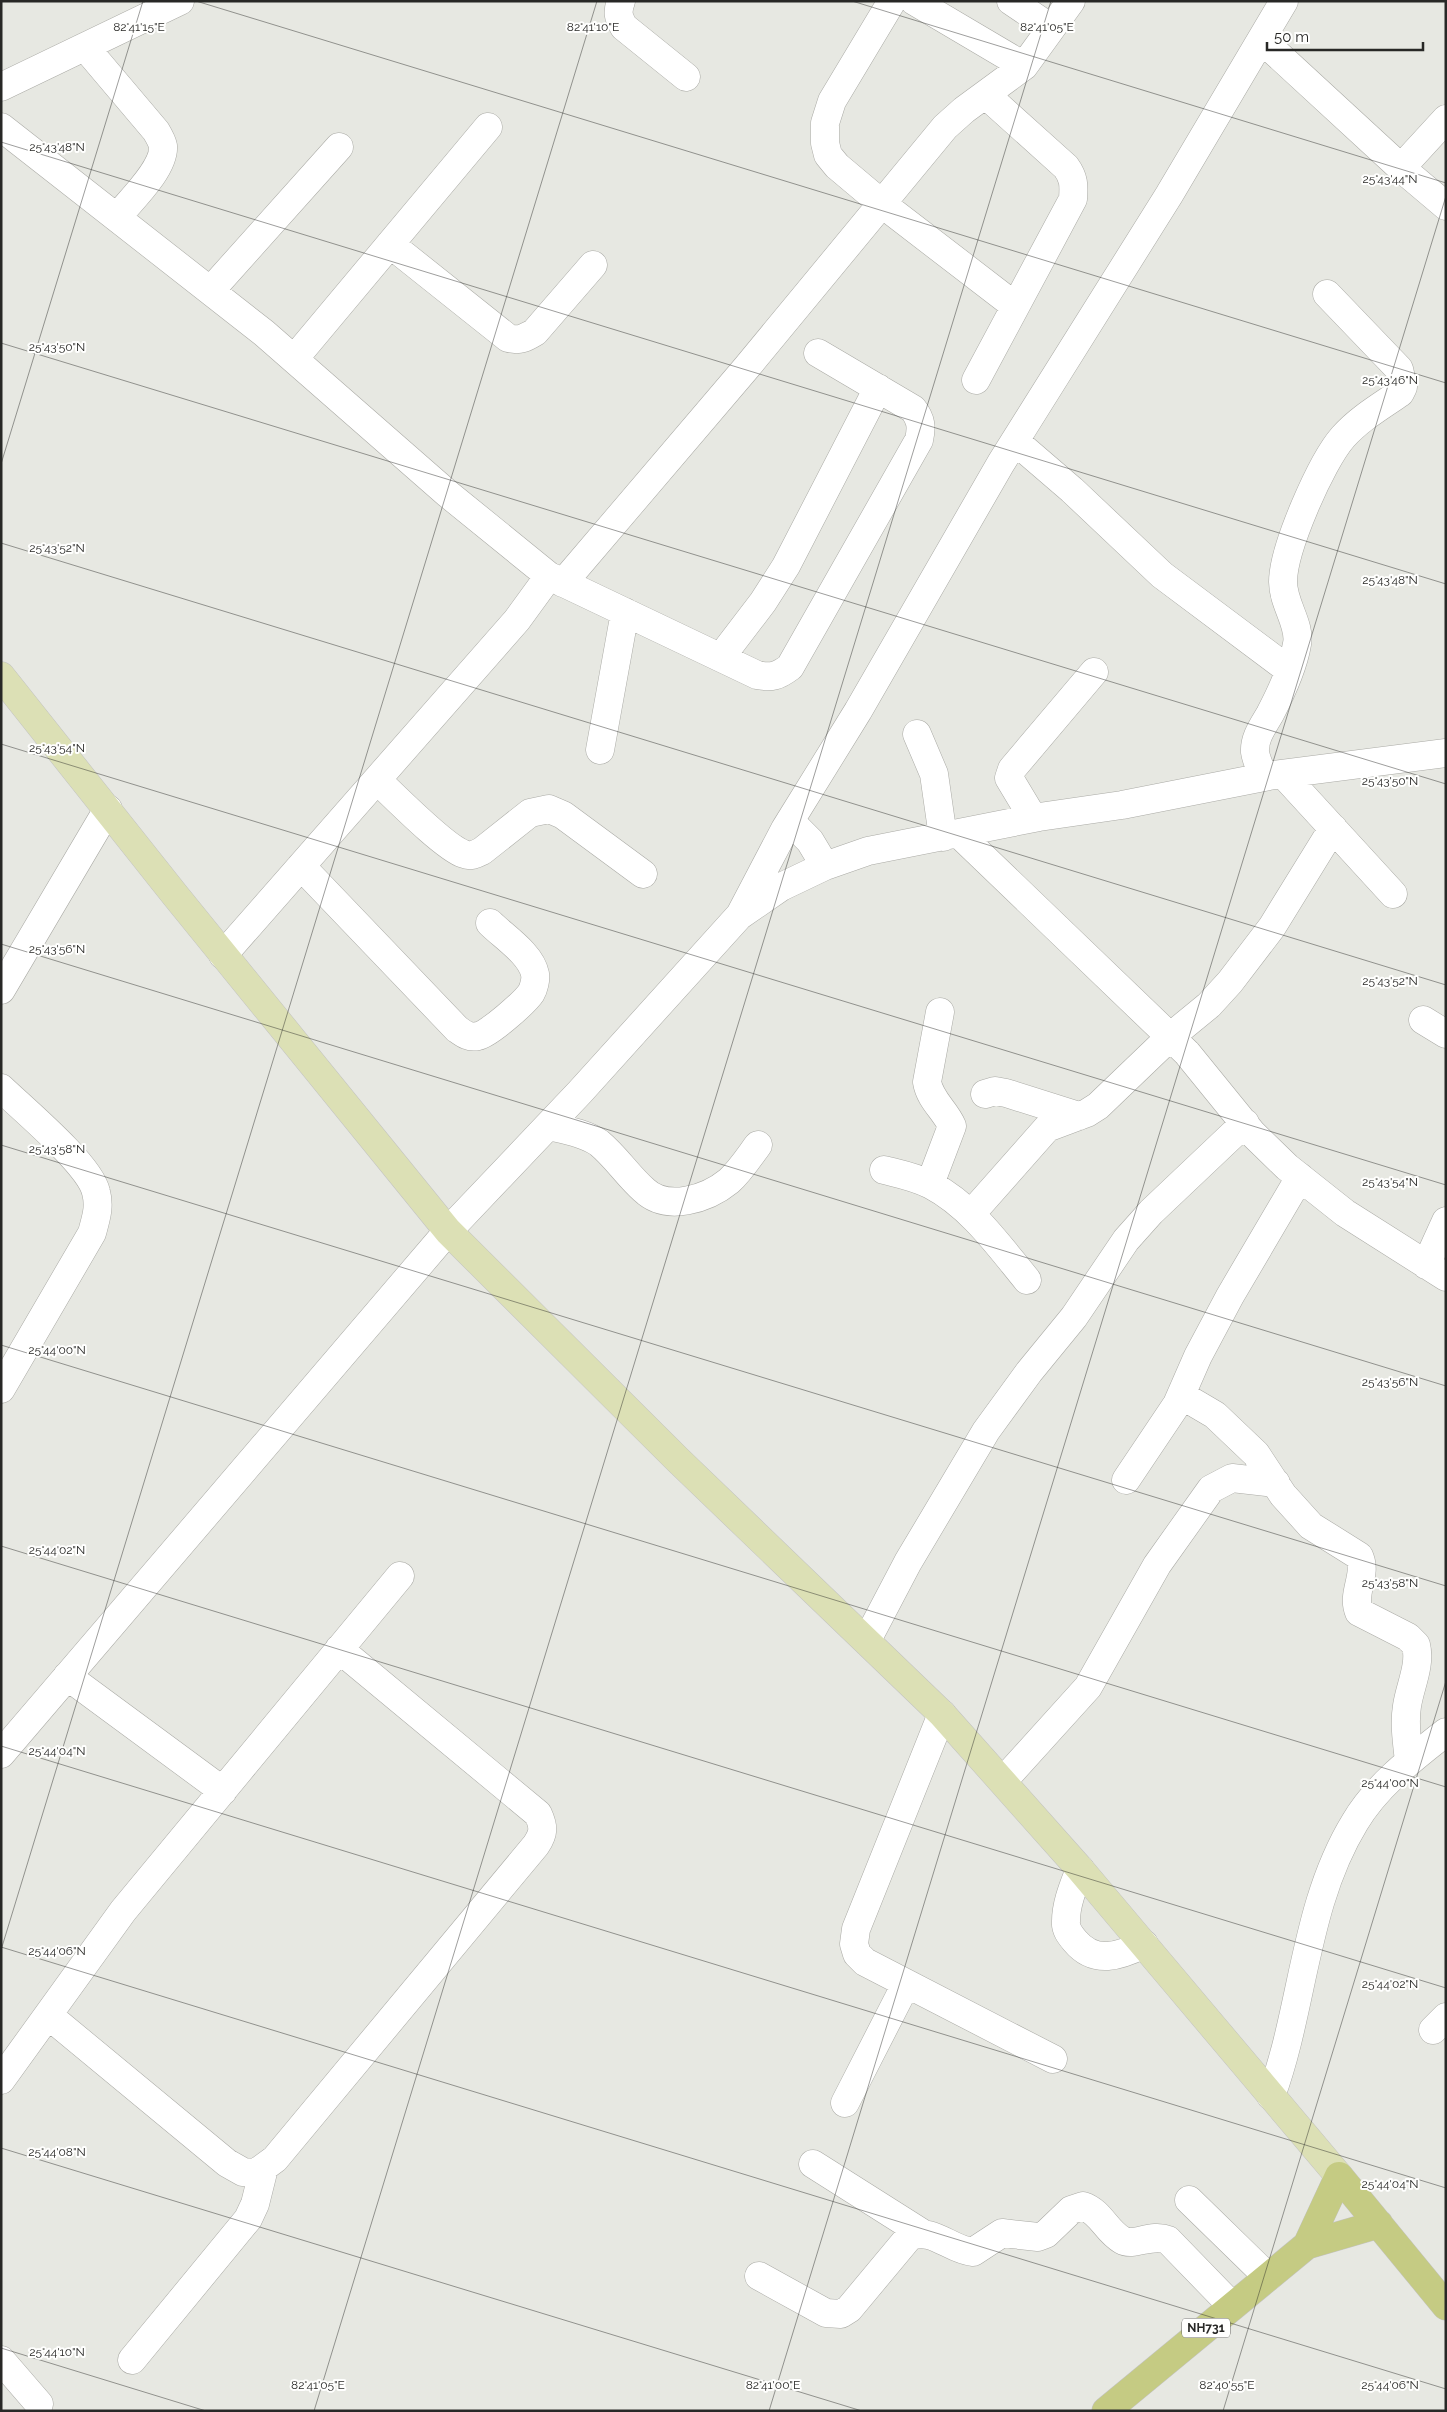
<svg xmlns="http://www.w3.org/2000/svg" width="1447" height="2412" font-family="Raleway,sans-serif">
<style>
.lines{fill:none;stroke-linecap:round;stroke-linejoin:round}
.minor-casing{stroke:#aaaaa5;stroke-width:29}
.major-casing{stroke:#c3c3c2;stroke-width:29}
.highway-casing{stroke:#c3c3c2;stroke-width:29}
.minor{stroke:#fff;stroke-width:28}
.major{stroke:#dce0b5;stroke-width:28}
.highway{stroke:#c5cb83;stroke-width:28}
.ticks{fill:none;stroke:#282826;stroke-width:1;stroke-opacity:0.45}
.labels{text-anchor:middle;dominant-baseline:central;stroke-width:4;stroke-linejoin:round;paint-order:stroke}
.shield{fill:#fffffe;stroke:#686867;stroke-width:1}
.shield-label{font-size:12px;font-weight:bold;fill:#282826}
.ticks-label{font-size:12px;text-anchor:middle;fill:#282826;stroke:#fffffe;stroke-width:4;stroke-linejoin:round;paint-order:stroke}
</style>
<rect width="100%" height="100%" fill="#e7e8e2"/>
<g class="lines">
<defs>
<path id="minor" d="M621,1C617,12 618,17 624,27L686,77
M892,1L832,101L825,123V143L828,155L837,166L881,203L1015,306
M914,1L1024,66
M1011,1L1051,28
M1262,40L1401,168L1446,206
M85,47L156,131C159,136 162,141 163,146C165,168 131,200 117,217
M1,87L180,1
M1,127L264,333L448,494L549,576L757,675C772,678 778,676 790,667L919,440C922,427 921,419 913,409L818,353
M1401,168L1446,119
M390,244L508,338C520,341 525,338 535,332L593,265
M211,290L339,147
M294,359L488,127
M976,380L1073,199C1074,185 1074,178 1066,167L986,95
M1015,441L1072,490L1162,575L1289,670
M563,583L747,367L945,127L964,110L1024,66L1071,1
M721,657L763,602L786,566L878,388
M917,734L934,774L943,837
M600,750L625,612
M1283,774L1393,894
M1264,777C1261,770 1256,760 1255,752C1254,738 1263,726 1270,714C1281,693 1293,668 1297,644C1301,625 1283,604 1283,582C1283,549 1321,462 1343,437C1359,419 1381,406 1400,393L1403,387L1399,369L1327,294
M377,780C394,796 445,848 464,854C471,857 476,854 482,851L530,813L549,809L563,815L643,874
M1033,818L1009,778L1012,769L1094,672
M790,821L810,841L825,866
M959,834L1187,1053L1252,1133L1287,1167L1345,1213L1446,1277
M301,866L457,1029C464,1034 469,1038 478,1036C489,1034 525,1002 531,993C534,988 536,979 535,974C531,954 504,937 490,923
M741,913L785,829L858,711L1001,463L1169,195L1284,1
M223,955L517,620L549,576
M1,990L108,809
M1423,1020L1446,1034
M1,1088C24,1110 90,1165 96,1192C100,1207 96,1218 92,1233L1,1389
M985,1094L995,1091L1006,1093L1079,1116
M548,1126C565,1130 585,1133 599,1143C616,1157 628,1176 644,1190C667,1212 707,1199 729,1181C740,1171 749,1157 758,1145
M884,1170C900,1174 916,1177 931,1185C971,1206 999,1246 1027,1280
M930,1184L952,1126C945,1110 930,1100 927,1082L940,1012
M971,1214L1047,1128L1087,1113L1098,1106L1170,1037L1209,1005L1230,982L1272,927L1333,828
M1426,1265L1446,1221
M1181,1395L1215,1415L1256,1454L1283,1495L1311,1526L1359,1556C1368,1575 1351,1593 1359,1612L1408,1637L1416,1645C1421,1665 1410,1686 1407,1706C1404,1724 1407,1743 1409,1761
M1126,1480L1177,1404L1198,1356L1230,1296L1300,1177
M867,1640L908,1562L986,1431L1029,1372L1074,1317L1126,1240L1151,1212L1245,1123
M67,1676L223,1791
M942,1714L856,1929L854,1944L857,1954L865,1962L1053,2059
M1,1754L448,1231L580,1092L739,916L781,887L825,866L868,851L1039,817L1122,805L1274,775L1446,753
M1003,1781L1088,1687L1157,1565L1211,1489L1232,1478L1276,1483
M1080,1869C1074,1885 1066,1903 1066,1921C1065,1929 1070,1935 1075,1941C1095,1965 1120,1956 1144,1944
M48,2015L227,2163L243,2172L256,2173L275,2159L536,1845C544,1833 544,1827 538,1814L339,1649
M1433,2030L1446,2017
M1,2080L123,1911L400,1576
M1271,2096C1304,2006 1304,1905 1355,1822C1377,1785 1413,1758 1446,1732
M845,2103L906,1984
M813,2164L922,2233
M1189,2200L1268,2277
M759,2276L826,2313L841,2314L849,2309L909,2237C932,2226 950,2250 973,2252L1002,2233L1038,2237L1046,2234L1071,2210L1083,2206C1101,2212 1106,2231 1122,2240C1134,2247 1151,2233 1168,2240L1232,2306
M1,2360L39,2404
M132,2360L248,2219L255,2204L264,2168"/>
<path id="major" d="M1,676L175,895L448,1231L678,1460L942,1714L1080,1869L1339,2176"/>
<path id="highway" d="M1307,2245L1339,2176L1446,2306
M1106,2411L1307,2245L1379,2224"/>
</defs>
<use href="#minor" class="minor-casing"/>
<use href="#major" class="major-casing"/>
<use href="#highway" class="highway-casing"/>
<use href="#minor" class="minor"/>
<use href="#major" class="major"/>
<use href="#highway" class="highway"/>
</g>
<path class="ticks" d="M196,1L1446,383M852,1L1446,183M1,142L1446,584M1,343L1446,784M1,464L143,1M1,543L1446,985M1,744L1446,1185M1,944L1446,1386M1,1145L1446,1586M1,1345L1446,1787M1,1546L1446,1988M1,1746L1446,2188M1,1947L1446,2389M1,1950L597,1M1,2148L862,2411M1,2348L206,2411M314,2411L1051,1M769,2411L1446,196M1223,2411L1446,1681"/>
<g class="labels">
<rect class="shield" x="1182" y="2318.5" width="48" height="19" rx="4"/>
<g class="shield-label">
<text x="1206" y="2328">NH731</text>
</g>
</g>
<g class="ticks-label">
<text x="139" y="31">82°41'15"E</text>
<text x="593" y="31">82°41'10"E</text>
<text x="1047" y="31">82°41'05"E</text>
<text x="57" y="151">25°43'48"N</text>
<text x="1390" y="183">25°43'44"N</text>
<text x="57" y="351">25°43'50"N</text>
<text x="1390" y="384">25°43'46"N</text>
<text x="57" y="552">25°43'52"N</text>
<text x="1390" y="584">25°43'48"N</text>
<text x="57" y="752">25°43'54"N</text>
<text x="1390" y="785">25°43'50"N</text>
<text x="57" y="953">25°43'56"N</text>
<text x="1390" y="985">25°43'52"N</text>
<text x="57" y="1153">25°43'58"N</text>
<text x="1390" y="1186">25°43'54"N</text>
<text x="57" y="1354">25°44'00"N</text>
<text x="1390" y="1386">25°43'56"N</text>
<text x="57" y="1554">25°44'02"N</text>
<text x="1390" y="1587">25°43'58"N</text>
<text x="57" y="1755">25°44'04"N</text>
<text x="1390" y="1787">25°44'00"N</text>
<text x="57" y="1955">25°44'06"N</text>
<text x="1390" y="1988">25°44'02"N</text>
<text x="57" y="2156">25°44'08"N</text>
<text x="1390" y="2188">25°44'04"N</text>
<text x="57" y="2356">25°44'10"N</text>
<text x="1390" y="2389">25°44'06"N</text>
<text x="318" y="2389">82°41'05"E</text>
<text x="773" y="2389">82°41'00"E</text>
<text x="1227" y="2389">82°40'55"E</text>
</g>
<rect width="1447" height="2412" fill="none" stroke="#282826" stroke-width="5"/>
<path d="M1267 42v8h156v-8" fill="none" stroke="#282826" stroke-width="2.5"/>
<text x="1274" y="42" font-size="15" fill="#282826" stroke="#fffffe" stroke-width="4" paint-order="stroke">50 m</text>
</svg>
